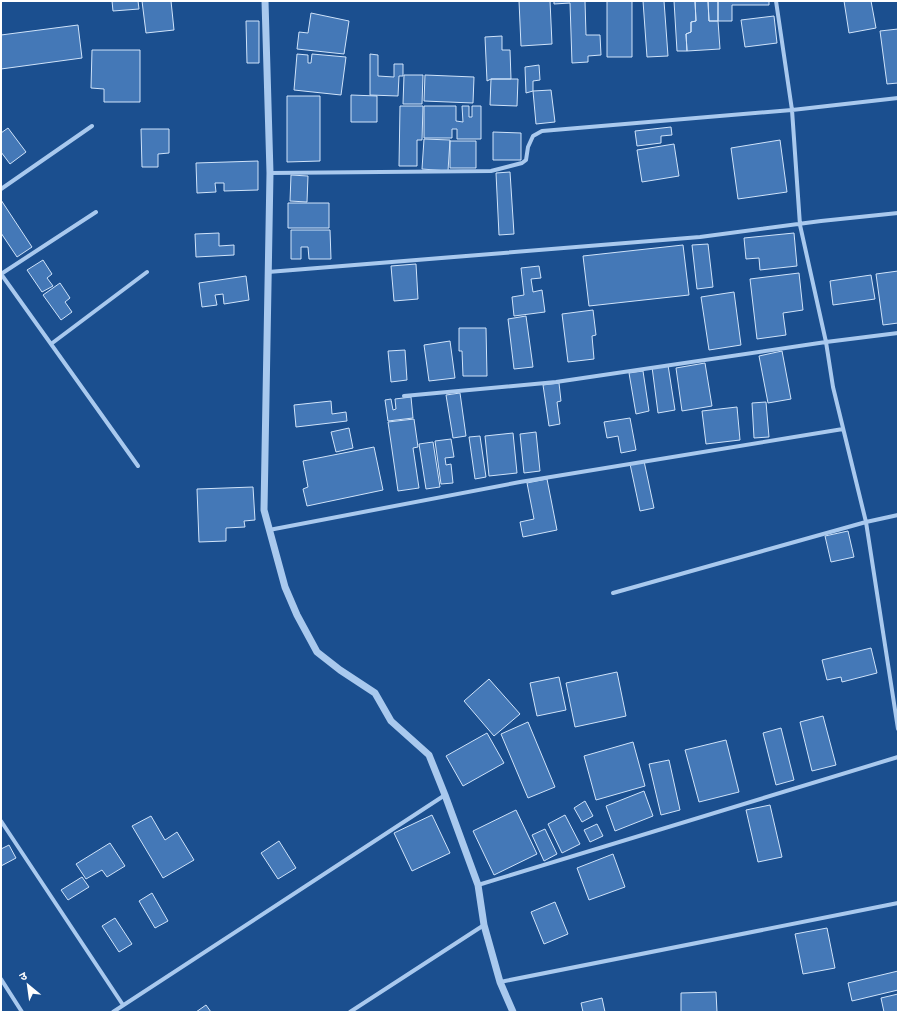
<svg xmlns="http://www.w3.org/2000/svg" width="899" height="1013" font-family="'Noto Sans','Noto Sans Devanagari',sans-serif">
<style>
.building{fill:#4478b7;stroke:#cfe3fa}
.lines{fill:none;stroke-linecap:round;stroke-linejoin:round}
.minor{stroke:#a9c9ee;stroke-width:4}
.tertiary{stroke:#a9c9ee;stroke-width:7}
</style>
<rect width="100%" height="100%" fill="#1b4f8f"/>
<path class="building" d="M112,1H138L139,9L113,11Z
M142,1H171L174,30L146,33Z
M519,1H550L552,44L521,46Z
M554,1H585L586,35H600L601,55L588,56V62L572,63L570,3L554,4Z
M607,1H632V57H607Z
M643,1H664L668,56L647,57Z
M674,1H695L696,21L691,22V32L686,34L687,51H677Z
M695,1H708L709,21H718L720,49L687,51L686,34L691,32V22L696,21Z
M708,1H718V21H709Z
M718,1H769V5H732V21H718Z
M844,1H871L876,28L849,33Z
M311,13L349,21L344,54L297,49L299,32L308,33Z
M774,16L777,43L745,47L741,20Z
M246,21H259V63H247Z
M78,25L82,58L1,69V35Z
M898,29V83L887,84L880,31Z
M502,36V50H510L511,79H491L487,81L485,37Z
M92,50H140V102H104V89L91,88Z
M297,54L308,55V63H311L312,54L346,57L341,95L294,90Z
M370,54L378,55V76L394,77V64H403V76H399L398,96L370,95Z
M539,65L540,80L533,81V91L526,93L525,67Z
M404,75H423L422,104H403Z
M425,75L474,77L473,103L424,101Z
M491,79H518L517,106L490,105Z
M551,90L555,122L536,124L533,91Z
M351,95L377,96V122H351Z
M287,96H320V161L287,162Z
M400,106H423L422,140H417V166H399Z
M424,106H456V121L463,122L462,106H469V117H472V106H481V139H457V129H452V138H424Z
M671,127L672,135L661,136V143L637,146L635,131Z
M8,128L26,152L10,164L1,152V133Z
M141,129H169V153L158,154V167H142Z
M493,132L521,133V160H493Z
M424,139L450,140L448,171L422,169Z
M780,140L787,192L738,199L731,148Z
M450,141H476V168H450Z
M674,144L679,176L642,182L637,150Z
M258,161V190L224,191V183H215L216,192L197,193L196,163Z
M510,172L514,234L499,235L496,173Z
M291,175L308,176L307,202L290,201Z
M1,200L32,247L17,257L1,233Z
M288,203H329V228H288Z
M291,230H330L331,259H309L308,247H301V259H291Z
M219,233V246L234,245V255L196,257L195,234Z
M794,233L797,266L760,270L759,258L746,259L744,238Z
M708,244L713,287L697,289L692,245Z
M683,245L689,295L589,306L583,256Z
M43,260L52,274L47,278L53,286L42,292L27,270Z
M416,264L418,299L394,301L391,266Z
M539,266L541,278L531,279L533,292L542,290L545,312L514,316L512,297L524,295L521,268Z
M898,271V323L883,325L876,274Z
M799,273L803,310L783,313L786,335L757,339L750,279Z
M871,275L875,299L833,305L830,281Z
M246,276L249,300L224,304L223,294L215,295L217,305L202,307L199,283Z
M60,283L70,298L65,302L72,312L61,320L43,295Z
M734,292L741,345L709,350L701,297Z
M593,310L596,335L592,336L594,359L568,362L562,314Z
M526,316L533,367L514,369L508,319Z
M459,328H486L487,376H463L462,351H459Z
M450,341L455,378L429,381L424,345Z
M405,350L407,380L391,382L388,351Z
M782,351L791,399L768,403L759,356Z
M705,363L712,406L682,411L676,368Z
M668,365L675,410L658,413L652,367Z
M643,371L649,411L636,414L629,373Z
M559,383L561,401L557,402L560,424L549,426L543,385Z
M460,393L466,436L453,438L446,395Z
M411,397L413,418L388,421L385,400L391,399L393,410L396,409L395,399Z
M331,401L332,414L346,412L347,421L296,427L294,405Z
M766,402L769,437L754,438L752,403Z
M737,407L740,440L706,444L702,411Z
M630,418L636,450L621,453L618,436L607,438L604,422Z
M414,419L418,447L413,448L419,488L398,491L388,422Z
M349,428L353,448L336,452L331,432Z
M536,432L540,471L524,473L520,434Z
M513,433L517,473L489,476L485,436Z
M480,436L486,477L475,479L469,437Z
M451,439L454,457L445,458L446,465L451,464L453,483L441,484L435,441Z
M433,442L440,487L426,489L419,444Z
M374,447L383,490L307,506L303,489L308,487L303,461Z
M644,461L654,508L640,511L630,464Z
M547,479L557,530L523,537L520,522L534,519L527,483Z
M253,487L255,520L244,521L245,527L226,528V541L199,542L197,489Z
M848,531L854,557L831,562L825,536Z
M871,648L877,673L842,682L841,677L827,680L822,660Z
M617,672L626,716L575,727L566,683Z
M559,677L566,710L537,716L530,683Z
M489,679L520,714L494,736L464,701Z
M823,716L836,765L812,771L800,722Z
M528,722L555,787L528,798L501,734Z
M781,728L794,780L776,785L763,733Z
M487,733L504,763L463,786L446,756Z
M726,740L739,792L699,802L685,750Z
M633,742L645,786L596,800L584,756Z
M669,760L680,810L661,815L649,764Z
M644,791L653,816L615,831L606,806Z
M585,801L593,816L582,822L574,808Z
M770,805L782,857L758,862L746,810Z
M516,810L537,854L494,875L473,831Z
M432,815L450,853L412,871L394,833Z
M565,815L580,844L562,853L548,824Z
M151,816L165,840L177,832L194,860L163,878L132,826Z
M597,824L603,836L590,842L584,830Z
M545,829L557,854L544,861L532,835Z
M279,841L296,868L278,879L261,853Z
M110,843L125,866L107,877L102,870L86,879L76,864Z
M9,845L16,858L1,866V849Z
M613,854L625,887L589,900L577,868Z
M82,877L89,887L68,900L61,890Z
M152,893L168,921L155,928L139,901Z
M555,902L568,934L544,944L531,912Z
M115,918L132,944L119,952L102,926Z
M827,928L835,968L803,974L795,934Z
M898,971V990L852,1001L848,983Z
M716,992L717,1012H681V993Z
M898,994V1012H884L881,998Z
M602,998L605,1012H583L581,1003Z
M206,1005L211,1012H196Z"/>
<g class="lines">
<path class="minor" d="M776,1L792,110L800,225L826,342L833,387L866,522L898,729
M270,173L491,171L522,163L526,160L528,147L533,136L542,131L792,110L898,98
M1,189L92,126
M268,272L700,237L821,221L898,213
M1,274L138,466
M1,274L96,212
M51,344L147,272
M404,396L556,382L826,342L898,333
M269,530L520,482L843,429
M613,593L866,522L898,515
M1,821L123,1005
M478,885L898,757
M1,979L22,1012
M500,982L898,903
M113,1012L445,795
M350,1012L484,925"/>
<path class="tertiary" d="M265,1L270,173L264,510L285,587L297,615L317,652L340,670L375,693L391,721L429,755L445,795L478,885L484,925L500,982L513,1012"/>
</g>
<rect width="899" height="1013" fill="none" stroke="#ffffff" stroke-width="4"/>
<g transform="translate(28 985) rotate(331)" stroke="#1b4f8f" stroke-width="3" paint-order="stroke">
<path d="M0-3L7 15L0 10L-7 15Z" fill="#ffffff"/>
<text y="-6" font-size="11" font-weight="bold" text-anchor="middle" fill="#ffffff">उ</text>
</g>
</svg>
